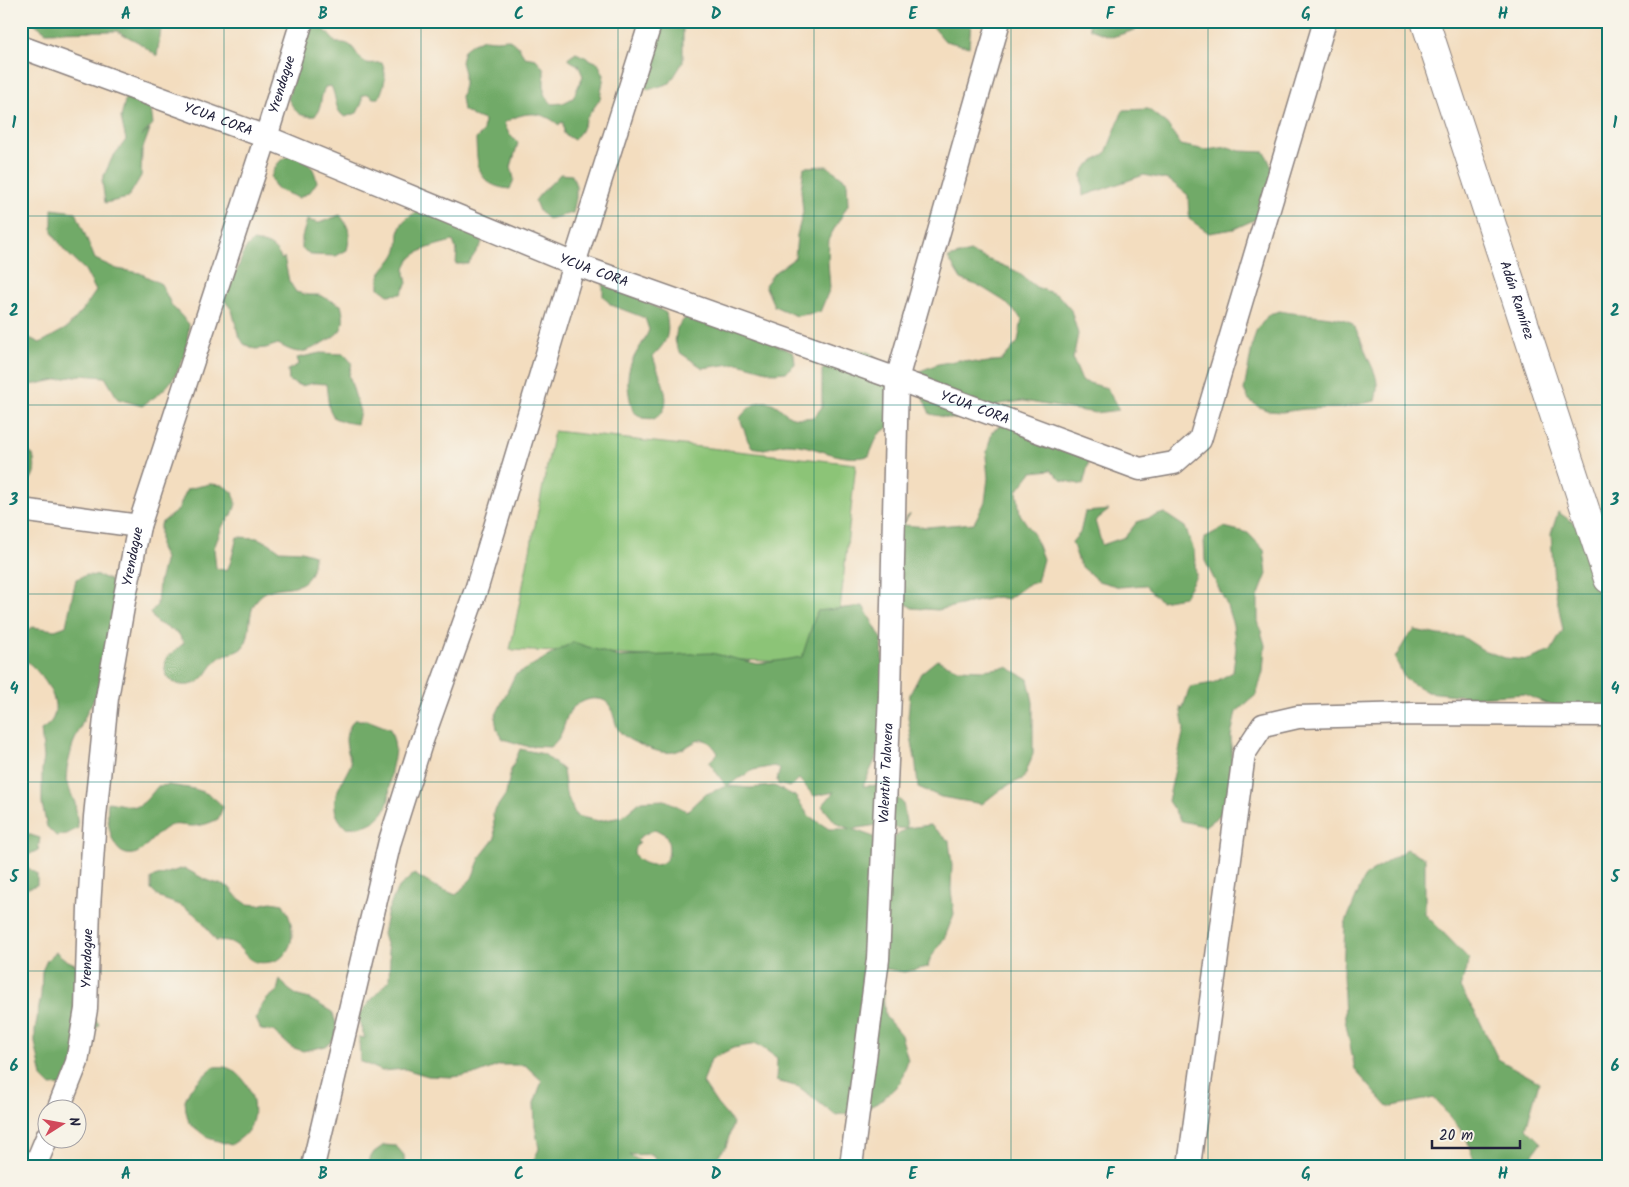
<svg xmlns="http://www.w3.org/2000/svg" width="1629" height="1187" font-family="Kalam,sans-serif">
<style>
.green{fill:#8cc477;stroke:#577359}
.forest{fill:#71aa68;stroke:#4a6652;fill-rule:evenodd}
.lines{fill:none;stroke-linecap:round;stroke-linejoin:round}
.minor-casing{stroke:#8a807d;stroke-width:25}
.tertiary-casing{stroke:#8a807d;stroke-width:30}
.minor{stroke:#fff;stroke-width:22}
.tertiary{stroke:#fff;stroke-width:28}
.grid{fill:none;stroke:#0f766e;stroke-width:1;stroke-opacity:0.55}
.labels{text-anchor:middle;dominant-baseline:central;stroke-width:4;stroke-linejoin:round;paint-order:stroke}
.street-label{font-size:14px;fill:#22223b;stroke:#f7f3e8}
.neatline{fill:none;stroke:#0f766e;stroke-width:2}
.grid-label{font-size:16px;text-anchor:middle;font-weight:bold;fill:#0f766e}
</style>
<rect width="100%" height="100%" fill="#f7f3e8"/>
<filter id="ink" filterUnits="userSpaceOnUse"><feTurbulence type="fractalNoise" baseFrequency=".02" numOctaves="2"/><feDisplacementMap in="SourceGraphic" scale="10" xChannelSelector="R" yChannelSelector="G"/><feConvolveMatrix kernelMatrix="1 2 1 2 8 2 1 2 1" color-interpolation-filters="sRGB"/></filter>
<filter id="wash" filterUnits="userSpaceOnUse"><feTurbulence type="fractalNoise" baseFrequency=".0096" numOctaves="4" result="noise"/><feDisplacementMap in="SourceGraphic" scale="20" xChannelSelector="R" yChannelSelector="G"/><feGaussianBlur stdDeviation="1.12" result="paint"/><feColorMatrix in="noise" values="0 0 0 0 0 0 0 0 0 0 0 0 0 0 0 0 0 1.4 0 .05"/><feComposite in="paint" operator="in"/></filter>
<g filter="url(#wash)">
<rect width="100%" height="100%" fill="#f3ddbf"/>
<path class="green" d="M554,431L856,464L834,664L510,650Z"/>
<path class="forest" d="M31,21H156L161,29L157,56L138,42L117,31L46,32Z
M648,21H683V62L670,83L648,90L629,72Z
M909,21H971L969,47L945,41L929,22Z
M1088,21H1136L1135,30L1112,37L1090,29Z
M313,23L324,29L336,43C357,41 352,54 365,62C370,65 376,62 382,63C388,76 384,86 379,98H373L368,94L362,96V103L357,113L345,117C334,111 337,97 331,86L325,87C320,97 322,107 315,116C298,117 297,113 288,99L307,25Z
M484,39L496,40L508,39L518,46L525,57L536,59L544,69V94L552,104L563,103L573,98L583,76L578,65L567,59L576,53L598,63L604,75L600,99L586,119L581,131L574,140L564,134L563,122L560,123L559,125C541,110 524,111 504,123L509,134L518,143L511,167L514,179L510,189C477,186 477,166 476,139L483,132L484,120L473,116L463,110L461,97L464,85V73L461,62L464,50L473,43Z
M126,96L150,101L153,124L142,136L150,129L142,151L141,176L128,198L105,203L102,180L112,158L126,140L121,118Z
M1148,109L1167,124L1181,145L1206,150L1228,147L1240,151L1265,152L1275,175L1256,219L1234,229L1209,233L1189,219L1188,195L1169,180L1144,175L1083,196L1082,174L1087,166L1106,153L1123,110Z
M296,154C309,161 314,167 317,182L310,192L299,198L276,189L271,177C277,162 280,158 296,154Z
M827,166L847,181L848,205L829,238L828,262L830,288L820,312L796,316L774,306L765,285L775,272L795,258L797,235L803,212L801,190L804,167Z
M560,174L572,175L576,186V198L573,213L548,219L539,211L535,201C542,190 552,184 560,174Z
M52,209L76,212L95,259L117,269L140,273L161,284L172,306L189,324C187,350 182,374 161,392C156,397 148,401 142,406L118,399L105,377L81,375L21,387V334L40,343L67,328L83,310L96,291L85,270L65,251L52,232Z
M419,211L476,232L482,243L468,264H456L457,252L453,241C437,245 406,251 405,271C405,274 406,279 407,283L401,294L388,295L379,288C378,264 390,268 397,250C400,242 397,233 401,226C404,218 412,215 419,211Z
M340,215C350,228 351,234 347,250L336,256L312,255L302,249V237L307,220L319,223Z
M253,241C269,244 274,245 282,260L284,257L289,281L296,292L308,295H319L341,305C343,313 345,322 341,329C337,337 309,352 300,352C292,352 284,347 278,344L266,348L255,349L244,344L238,334L232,310L225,301L223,290L227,279L237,271L245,249Z
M970,252L1016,271L1036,287L1058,295L1071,310L1078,334L1073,359L1082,381L1107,388L1119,410L1095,413L1023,401L1000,404L978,414L954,419L930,414L921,393L920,371L938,364L960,360L981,363L1002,360L1018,342L1022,319L1004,301L983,288L961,279L948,258Z
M603,284L645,301L666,313C670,334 668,341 653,356C657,372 672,395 663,411C661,414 657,417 654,419L642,418L633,411C628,394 625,377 632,361C637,350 645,341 649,330L645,318L611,305L603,296Z
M1280,311C1294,315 1343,315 1351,323C1359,332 1363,346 1368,358C1376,375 1380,382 1375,401L1341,408L1305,409L1282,412L1269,411L1259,407L1249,400L1244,390L1253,342L1256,331L1269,314Z
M708,313L794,353L795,364L786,372L774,373L738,363L703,368L679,352L675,341L677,328L685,318Z
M852,349C860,350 868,351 875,356C888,366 892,404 896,421L878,435L869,456C837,463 816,444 787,444C779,444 772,448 764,449C761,449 756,448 752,447L748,441L740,418C748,407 760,397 774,404C780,407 784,413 790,416C798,419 806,418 814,417L822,407V370L841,354Z
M320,353L344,354L352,363L349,375L360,412L357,424L345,422L334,418L329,408L326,384L314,383L301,386L289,381L288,370L299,364L297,358Z
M1011,416L1089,461L1083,485L1061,480L1051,470L1032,472L1017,491L1020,514L1034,535L1043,559L1037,582L1027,585L1008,599L997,597L938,610L912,608L893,594L895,531L910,514L903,525L927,527L974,523L985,502L988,478L986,456L992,432Z
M21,447L33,455C37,473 34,477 21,490Z
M210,484L222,485L233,492L236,504L232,515L223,525L214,548L216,568L227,571L231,561L237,537L257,538L269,543L279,550L302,551L314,555C312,605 275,574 256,601C246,615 253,637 242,648C236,654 224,653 218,659C211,665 208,674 201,680C190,689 168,687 165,670C165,666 165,661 166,658L184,643L178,633L156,622L150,613L157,605L159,582L165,558L160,548V524L178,510L187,489Z
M1109,510L1095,521L1102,545L1125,537L1137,522L1164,513L1185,527L1194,550L1196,576L1184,597L1161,601L1144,585L1120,587L1098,581L1080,565L1072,542L1080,533L1085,512Z
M1558,512L1578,526L1608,582V715L1547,704L1524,694L1475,697L1427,692L1405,679L1395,658L1407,638L1415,630L1438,635L1463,637L1483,650L1505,658L1528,660L1551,651L1563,630L1554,583L1551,534Z
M1224,527L1248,533L1264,550L1267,574L1258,597V621L1265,645L1263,672L1256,695L1236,712L1231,736L1232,787L1225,811L1205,826L1181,821L1168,801L1184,729L1180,706L1182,710L1190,687L1213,683L1233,672L1236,648L1233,625L1226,603L1205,561L1204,538Z
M87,575L99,576L110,580L115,604L100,688L88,710L73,744L67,768L66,781L75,803L78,828L67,834L56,836L47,827L42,804V770L44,758L41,730C44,728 48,725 50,723C67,702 38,668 21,657V634L32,627L55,630L66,626L76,579Z
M863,606L882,639L885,739L863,786L885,785L903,803L907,828L930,825L949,841L952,865L951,890L954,914L945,937L930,959L928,967L904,972L881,968L885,1016L901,1035L908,1060L900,1083L881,1101L860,1112L835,1115L799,1087L776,1081L777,1058L757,1044L733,1048L711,1059L703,1083L717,1104L733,1123L726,1147L709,1166H660L652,1154L629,1155L650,1166H531L539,1149L535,1126L534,1103L542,1081L525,1065H500L477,1074L452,1077L428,1076L405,1069L382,1071L360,1061L359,1037L365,1038L357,1016L389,980L390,957L383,934L388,910L397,889L414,874L434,886L456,895L472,878L481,856L495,838L493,813L506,794L511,770L520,749L544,754L563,770L566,793L576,816L599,821L622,817L641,801L665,800L687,811L704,795L726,786L709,762L718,753C702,728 696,745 677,751C668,754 659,752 651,749C641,745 628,741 621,733C611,722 616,699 597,699C592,698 586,700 582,702C563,710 568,724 558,739C556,742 552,745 550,747L526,746L503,739L497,729L495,717L515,675L573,642L619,657L711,653L758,664L802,657L817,611ZM775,766L780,769L777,780L778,784L790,787L799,779L814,796L834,792L822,806L836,823L850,829H829L809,816L795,796L774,786L750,788L727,786L753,770ZM877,825L906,829L888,842L877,907L865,886L872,863L874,837L852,829ZM655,829L666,835C684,885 614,862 640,842L637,841L640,837Z
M937,660L958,669L983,670L1007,667L1028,679L1033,702V754L1024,778L1001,789L982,804L941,797L918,787L916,765L908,718L910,694L921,673Z
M354,720H367L390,729C399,752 393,756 390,778C389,785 390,792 389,798C385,820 366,829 345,827C324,805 340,787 351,764C347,745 341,738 354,720Z
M169,785C192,789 207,788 223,807L218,819C210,823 202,826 192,826C185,826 175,823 169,826C156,832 146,849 137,853C110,863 106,817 108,802C140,807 136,813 158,786Z
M21,832L40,838L38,850L28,855L27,867L37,874V885L25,889L21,888Z
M1407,849L1425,858V914L1469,959L1460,988L1478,1017L1498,1059L1539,1082L1526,1128L1541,1143L1526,1164L1520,1166H1476L1465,1135L1434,1098L1388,1107L1355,1070L1345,1019L1343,974L1345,924L1365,876Z
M184,868L206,880L229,887L237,897L247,904L259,905L271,902L283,904C290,916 295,931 290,945C287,952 282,959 275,961C242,969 248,947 228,941C225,940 220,941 216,941L202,921L193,913L182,906L160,898L151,890V878Z
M56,952L66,960L77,965L91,1015L99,1024L62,1085L51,1086L42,1077L35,1042V1031L41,995L42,971L47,960Z
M280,979L288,989L298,996L310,999L332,1012L336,1023L335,1038L326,1046L303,1051L291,1047L273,1031L261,1030L256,1019L260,1008L267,999L277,991Z
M213,1067C217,1067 222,1066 225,1067C249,1073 261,1109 249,1129C244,1137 238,1140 231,1145L208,1138L189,1123L186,1111L185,1100L190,1089Z
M384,1145L396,1146L404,1155L405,1166H365L374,1152Z"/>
</g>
<g filter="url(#ink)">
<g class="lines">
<defs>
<g id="minor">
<path id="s1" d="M21,47L266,137L574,264L897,379L1140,469L1174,463L1200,440L1325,21"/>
<path d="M21,510L139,526"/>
<path id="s2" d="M58,1110L77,1062L86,1009L89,907L95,817L107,698L124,601L139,526L266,137L302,21"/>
<path d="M35,1166L48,1135"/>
<path d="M313,1166L390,841L421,743L477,587L574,264L651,21"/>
<path id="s3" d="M851,1166L878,959L890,695L897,379L999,21"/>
<path d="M1189,1166L1244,754L1263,725L1298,717L1413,714L1608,715"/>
</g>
<g id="tertiary">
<path id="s4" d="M1425,21L1608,579"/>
</g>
</defs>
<use href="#minor" class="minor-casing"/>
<use href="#tertiary" class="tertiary-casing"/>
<use href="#minor" class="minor"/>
<use href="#tertiary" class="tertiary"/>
</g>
</g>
<path class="grid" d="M224,21V1166M421,21V1166M618,21V1166M814,21V1166M1011,21V1166M1208,21V1166M1405,21V1166M21,216H1608M21,405H1608M21,594H1608M21,782H1608M21,971H1608"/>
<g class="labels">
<g class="street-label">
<text stroke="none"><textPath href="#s2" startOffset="1056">Yrendague</textPath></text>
<text stroke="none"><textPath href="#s1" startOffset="210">YCUA CORA</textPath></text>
<text stroke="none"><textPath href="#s1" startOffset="615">YCUA CORA</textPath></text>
<text stroke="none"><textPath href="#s4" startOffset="294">Adán Ramírez</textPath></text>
<text stroke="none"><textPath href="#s1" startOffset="1020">YCUA CORA</textPath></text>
<text stroke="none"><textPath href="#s2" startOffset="561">Yrendague</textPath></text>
<text stroke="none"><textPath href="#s3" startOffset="395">Valentin Talavera</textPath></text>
<text stroke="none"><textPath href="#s2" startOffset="156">Yrendague</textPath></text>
</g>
</g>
<rect width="1629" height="1187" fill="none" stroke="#f7f3e8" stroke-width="55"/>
<g transform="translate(62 1124) rotate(79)"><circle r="24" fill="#f7f3e8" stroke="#a29fa3"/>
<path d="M0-4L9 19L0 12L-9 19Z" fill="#d1495b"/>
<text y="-8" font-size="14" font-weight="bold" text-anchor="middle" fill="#22223b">N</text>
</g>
<path d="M1432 1140v8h88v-8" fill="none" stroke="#22223b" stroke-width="2.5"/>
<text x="1439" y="1140" font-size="15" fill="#22223b" stroke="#f7f3e8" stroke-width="4" paint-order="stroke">20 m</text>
<rect x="28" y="28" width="1574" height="1132" class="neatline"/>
<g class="grid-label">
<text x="126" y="19">A</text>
<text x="323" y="19">B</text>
<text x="519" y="19">C</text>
<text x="716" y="19">D</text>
<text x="913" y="19">E</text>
<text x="1110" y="19">F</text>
<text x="1306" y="19">G</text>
<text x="1503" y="19">H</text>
<text x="14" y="128">1</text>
<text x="1615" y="128">1</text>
<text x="14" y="316">2</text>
<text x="1615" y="316">2</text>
<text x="14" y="505">3</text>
<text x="1615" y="505">3</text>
<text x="14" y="694">4</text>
<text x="1615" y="694">4</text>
<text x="14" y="882">5</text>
<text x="1615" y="882">5</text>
<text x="14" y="1071">6</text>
<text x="1615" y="1071">6</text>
<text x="126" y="1179">A</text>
<text x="323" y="1179">B</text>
<text x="519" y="1179">C</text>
<text x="716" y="1179">D</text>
<text x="913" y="1179">E</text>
<text x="1110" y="1179">F</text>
<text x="1306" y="1179">G</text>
<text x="1503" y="1179">H</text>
</g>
</svg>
